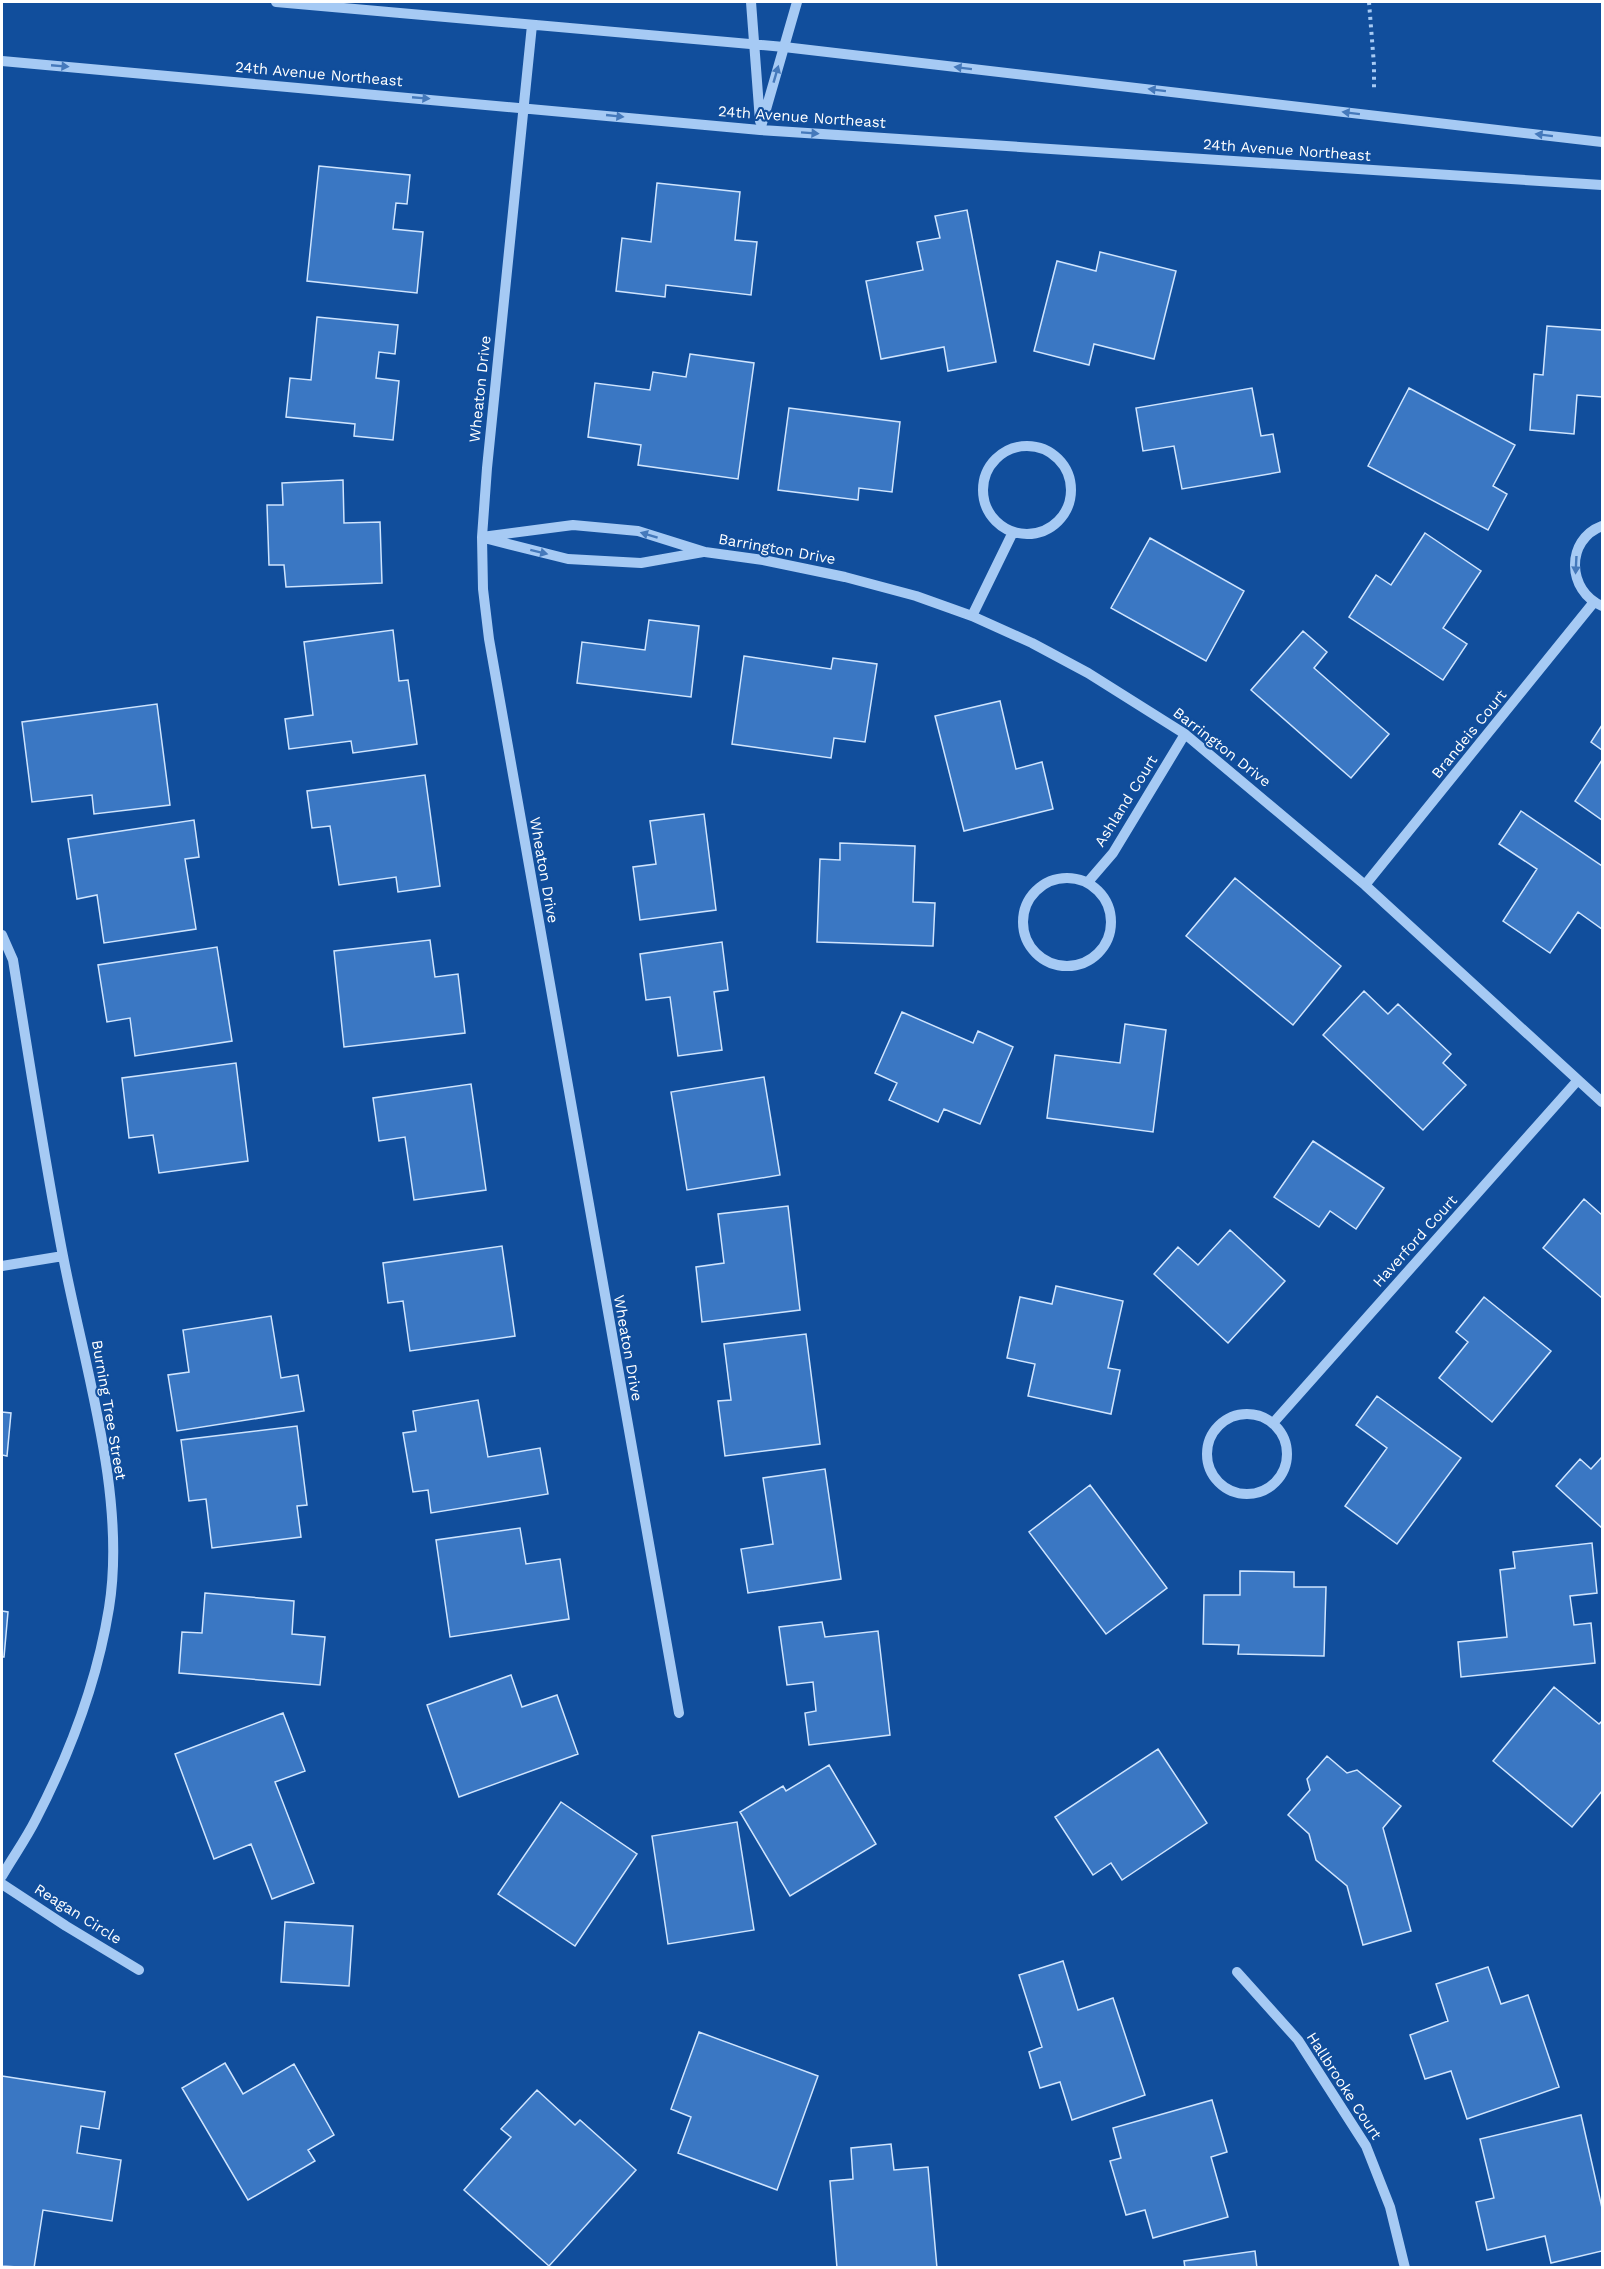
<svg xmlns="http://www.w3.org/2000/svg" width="1604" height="2269" font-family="'Work Sans',sans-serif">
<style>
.building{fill:#3a77c3;stroke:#cee4fe;stroke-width:1.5}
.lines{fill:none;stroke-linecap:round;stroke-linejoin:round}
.path{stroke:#a6caf4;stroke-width:4;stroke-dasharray:3 4.5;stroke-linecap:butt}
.minor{stroke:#a6caf4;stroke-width:10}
.oneway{fill:#4579bb}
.labels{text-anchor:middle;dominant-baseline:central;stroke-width:4.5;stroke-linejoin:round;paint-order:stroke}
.street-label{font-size:15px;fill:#fff;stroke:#114e9c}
</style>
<rect width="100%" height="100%" fill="#114e9c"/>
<path class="building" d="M319,166L410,175L407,204L396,203L393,229L423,232L417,293L307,281Z
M657,183L740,192L735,240L757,242L751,295L666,285L665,297L616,291L622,238L651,242Z
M967,210L996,362L948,371L944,347L881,359L866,281L923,270L917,242L940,238L935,216Z
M1100,252L1176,271L1154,359L1094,344L1089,365L1034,351L1057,261L1096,271Z
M317,317L398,325L395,354L379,352L376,378L399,381L393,440L354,436L355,424L286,417L290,378L311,380Z
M1547,326L1602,330V397L1577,395L1574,434L1530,430L1534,374L1543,375Z
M690,354L754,363L738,479L638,465L641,445L588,437L595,383L650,390L653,372L686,377Z
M1252,388L1261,436L1273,434L1280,472L1182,489L1174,446L1143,451L1136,408Z
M1409,388L1515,445L1493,486L1507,494L1488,530L1368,466Z
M789,408L900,422L892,492L859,488L858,500L778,490Z
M343,480L344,523L380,522L382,583L286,587L284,565H269L267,505H283L282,483Z
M1425,533L1481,571L1443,628L1467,644L1443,680L1349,617L1376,575L1391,585Z
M1150,538L1244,591L1206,661L1111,608Z
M649,620L699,626L691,697L577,683L582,642L645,650Z
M393,630L399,681L408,680L417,744L353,753L351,741L289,749L285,719L313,715L304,642Z
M1303,631L1327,652L1314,668L1389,734L1351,778L1251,690Z
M744,656L831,669L833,658L877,664L865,742L834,738L831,758L732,744Z
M1000,701L1016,769L1042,762L1053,809L964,831L935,716Z
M157,704L170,805L94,814L92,795L32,802L22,722Z
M1602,725V750L1591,742Z
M1602,760V820L1575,801Z
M425,775L440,886L398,892L396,877L339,885L330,826L312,828L307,791Z
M1521,811L1602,866V929L1578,912L1550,953L1503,921L1537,869L1499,844Z
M704,814L716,910L640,920L633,867L656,864L650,821Z
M194,820L199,857L185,859L196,929L104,943L97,895L77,899L68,839Z
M840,843L915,846L913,902L935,903L933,946L817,942L820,859L840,860Z
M1235,878L1341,966L1293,1025L1186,936Z
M430,940L435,977L458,974L465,1033L344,1047L334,951Z
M722,942L728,990L714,992L722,1050L678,1056L670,997L646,1000L640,954Z
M217,947L232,1041L135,1056L130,1018L107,1022L98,965Z
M1364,991L1388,1014L1398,1004L1451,1054L1443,1063L1466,1085L1423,1130L1323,1035Z
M902,1012L973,1043L978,1031L1013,1047L980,1124L944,1109L938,1122L889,1100L897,1083L875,1073Z
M1125,1024L1166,1030L1153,1132L1047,1118L1055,1055L1120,1063Z
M236,1063L248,1161L159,1173L153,1135L129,1138L122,1078Z
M764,1077L780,1175L687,1190L671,1092Z
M471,1084L486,1190L414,1200L405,1137L379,1141L373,1098Z
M1313,1141L1384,1188L1356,1229L1330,1211L1319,1227L1274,1197Z
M1584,1199L1602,1215V1298L1543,1248Z
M788,1206L800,1310L702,1322L696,1267L724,1263L718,1214Z
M1230,1230L1285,1281L1228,1343L1154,1274L1178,1247L1198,1265Z
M502,1246L515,1336L410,1351L403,1301L388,1303L383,1263Z
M1056,1286L1123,1301L1108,1368L1120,1370L1111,1414L1028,1396L1035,1364L1007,1358L1020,1297L1052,1304Z
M1484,1297L1551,1351L1492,1422L1439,1378L1468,1342L1456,1332Z
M271,1316L281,1378L298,1375L304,1411L177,1431L168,1375L189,1372L183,1330Z
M806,1334L820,1444L725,1456L718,1401L731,1400L724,1344Z
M1377,1396L1461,1458L1397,1544L1345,1506L1387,1448L1356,1425Z
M478,1400L488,1457L540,1448L548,1494L431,1513L428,1490L413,1492L403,1433L416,1431L413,1411Z
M2,1412L11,1413L7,1456L2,1455Z
M297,1426L307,1505L297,1506L301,1537L212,1548L206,1499L189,1501L181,1440Z
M1602,1457V1528L1556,1486L1580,1459L1591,1469Z
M825,1469L841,1579L748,1593L741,1549L773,1544L763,1478Z
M1090,1485L1167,1588L1106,1634L1029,1532Z
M520,1528L526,1564L560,1559L569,1619L450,1637L436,1540Z
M1592,1543L1597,1593L1570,1596L1574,1625L1591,1623L1595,1663L1461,1677L1458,1642L1507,1637L1500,1570L1515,1568L1513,1552Z
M1240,1571L1294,1572V1587H1326L1324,1656L1238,1654L1239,1645L1203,1644L1204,1595H1240Z
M205,1593L294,1601L292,1634L325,1637L320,1685L179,1673L182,1632L202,1633Z
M2,1611L8,1612L4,1657H2Z
M822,1622L825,1637L878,1631L890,1735L809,1745L805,1713L816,1711L813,1682L787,1685L779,1627Z
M511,1675L522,1707L557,1695L578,1754L459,1797L427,1705Z
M1554,1687L1599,1724L1602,1721V1791L1572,1827L1493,1761Z
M283,1713L305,1771L275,1782L314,1883L272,1899L251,1844L214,1859L175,1754Z
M1158,1749L1207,1823L1122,1880L1111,1863L1093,1875L1055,1817Z
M1327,1756L1347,1773L1357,1770L1401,1806L1383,1828L1411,1931L1363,1945L1347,1886L1316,1860L1309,1834L1288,1815L1310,1790L1307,1779Z
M829,1765L876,1844L790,1896L740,1812L783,1786L786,1791Z
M561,1802L637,1854L575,1946L498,1894Z
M737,1822L754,1930L668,1944L652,1836Z
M285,1922L353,1926L349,1986L281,1982Z
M1063,1961L1078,2010L1113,1998L1145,2095L1072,2120L1060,2082L1040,2088L1029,2052L1042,2047L1019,1975Z
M1488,1967L1501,2004L1528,1995L1559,2087L1467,2119L1451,2071L1425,2079L1410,2035L1448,2021L1436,1984Z
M699,2032L818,2076L777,2190L678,2153L691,2117L671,2109Z
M225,2063L243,2094L294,2064L334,2135L308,2150L315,2161L248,2200L182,2088Z
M2,2076L105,2092L99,2129L81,2126L77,2153L121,2160L112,2221L43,2210L34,2268L2,2266Z
M537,2090L575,2125L580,2120L636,2170L549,2266L464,2190L511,2137L501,2129Z
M1212,2100L1227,2152L1211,2157L1228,2217L1153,2238L1145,2210L1126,2215L1110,2161L1121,2158L1113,2128Z
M1581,2115L1602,2208V2251L1551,2263L1545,2236L1487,2250L1476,2202L1494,2198L1480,2139Z
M891,2144L894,2170L928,2167L937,2268H837L830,2181L853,2179L851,2148Z
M1255,2251L1257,2268H1185L1184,2261Z"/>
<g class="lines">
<path class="path" d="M1369,2L1374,65V90"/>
<path class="minor" d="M276,2L784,47L1602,142
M751,2L760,121
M532,25L487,468L482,537L483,589L489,639L679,1713
M2,61L760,130L1602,185
M760,130L797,2
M983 490a44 44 0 1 1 88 0a44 44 0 1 1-88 0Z
M1602,526C1565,540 1567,591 1602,606
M482,537L573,525L638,531L705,552L763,560L845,577L916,596L972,616L1032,643L1088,673L1185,734L1365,885L1602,1102
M488,539L568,559L641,563L703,552
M972,616L1013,532
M1023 922a44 44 0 1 1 88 0a44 44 0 1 1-88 0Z
M1088,882L1113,853L1185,734
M1365,885L1594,602
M2,935L13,960C29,1059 44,1158 63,1256C84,1366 127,1497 109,1608C97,1682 70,1753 36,1819C26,1839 13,1857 2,1876
M2,1266L63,1256
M1207 1454a40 40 0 1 1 80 0a40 40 0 1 1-80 0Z
M1274,1422L1578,1080
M2,1884L66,1926L139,1970
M1237,1972L1298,2040L1366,2146L1390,2207L1405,2268"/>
</g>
<defs><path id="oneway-solid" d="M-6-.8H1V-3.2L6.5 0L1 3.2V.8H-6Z" transform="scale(1.5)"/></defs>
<g class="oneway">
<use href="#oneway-solid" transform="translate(60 66) rotate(5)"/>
<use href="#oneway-solid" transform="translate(963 68) rotate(-173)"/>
<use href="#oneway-solid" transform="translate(776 74) rotate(-74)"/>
<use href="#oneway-solid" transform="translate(1157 90) rotate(-173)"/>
<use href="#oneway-solid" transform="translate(421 98) rotate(5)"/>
<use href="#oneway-solid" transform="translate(1351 113) rotate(-173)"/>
<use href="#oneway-solid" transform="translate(615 116) rotate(6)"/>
<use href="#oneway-solid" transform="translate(810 133) rotate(4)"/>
<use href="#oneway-solid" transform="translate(1544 135) rotate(-173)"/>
<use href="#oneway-solid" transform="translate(649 535) rotate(-163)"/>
<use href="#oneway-solid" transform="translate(539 552) rotate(14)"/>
<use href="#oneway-solid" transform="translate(1576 565) rotate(93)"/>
</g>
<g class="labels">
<g class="street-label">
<text transform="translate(319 74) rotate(5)">24th Avenue Northeast</text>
<text transform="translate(802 117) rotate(4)">24th Avenue Northeast</text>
<text transform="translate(1287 150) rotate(4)">24th Avenue Northeast</text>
<text transform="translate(480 389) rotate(-84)">Wheaton Drive</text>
<text transform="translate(777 549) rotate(10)">Barrington Drive</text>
<text transform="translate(1469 734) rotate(-51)">Brandeis Court</text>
<text transform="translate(1222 747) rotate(38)">Barrington Drive</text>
<text transform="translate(1126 801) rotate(-58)">Ashland Court</text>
<text transform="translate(544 870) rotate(80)">Wheaton Drive</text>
<text transform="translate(1415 1241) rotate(-48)">Haverford Court</text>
<text transform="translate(628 1348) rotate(80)">Wheaton Drive</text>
<text transform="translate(109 1410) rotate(80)">Burning Tree Street</text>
<text transform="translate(78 1914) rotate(32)">Reagan Circle</text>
<text transform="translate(1344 2086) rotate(57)">Hallbrooke Court</text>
</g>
</g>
<rect width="1604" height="2269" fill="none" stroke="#ffffff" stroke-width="6"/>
</svg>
